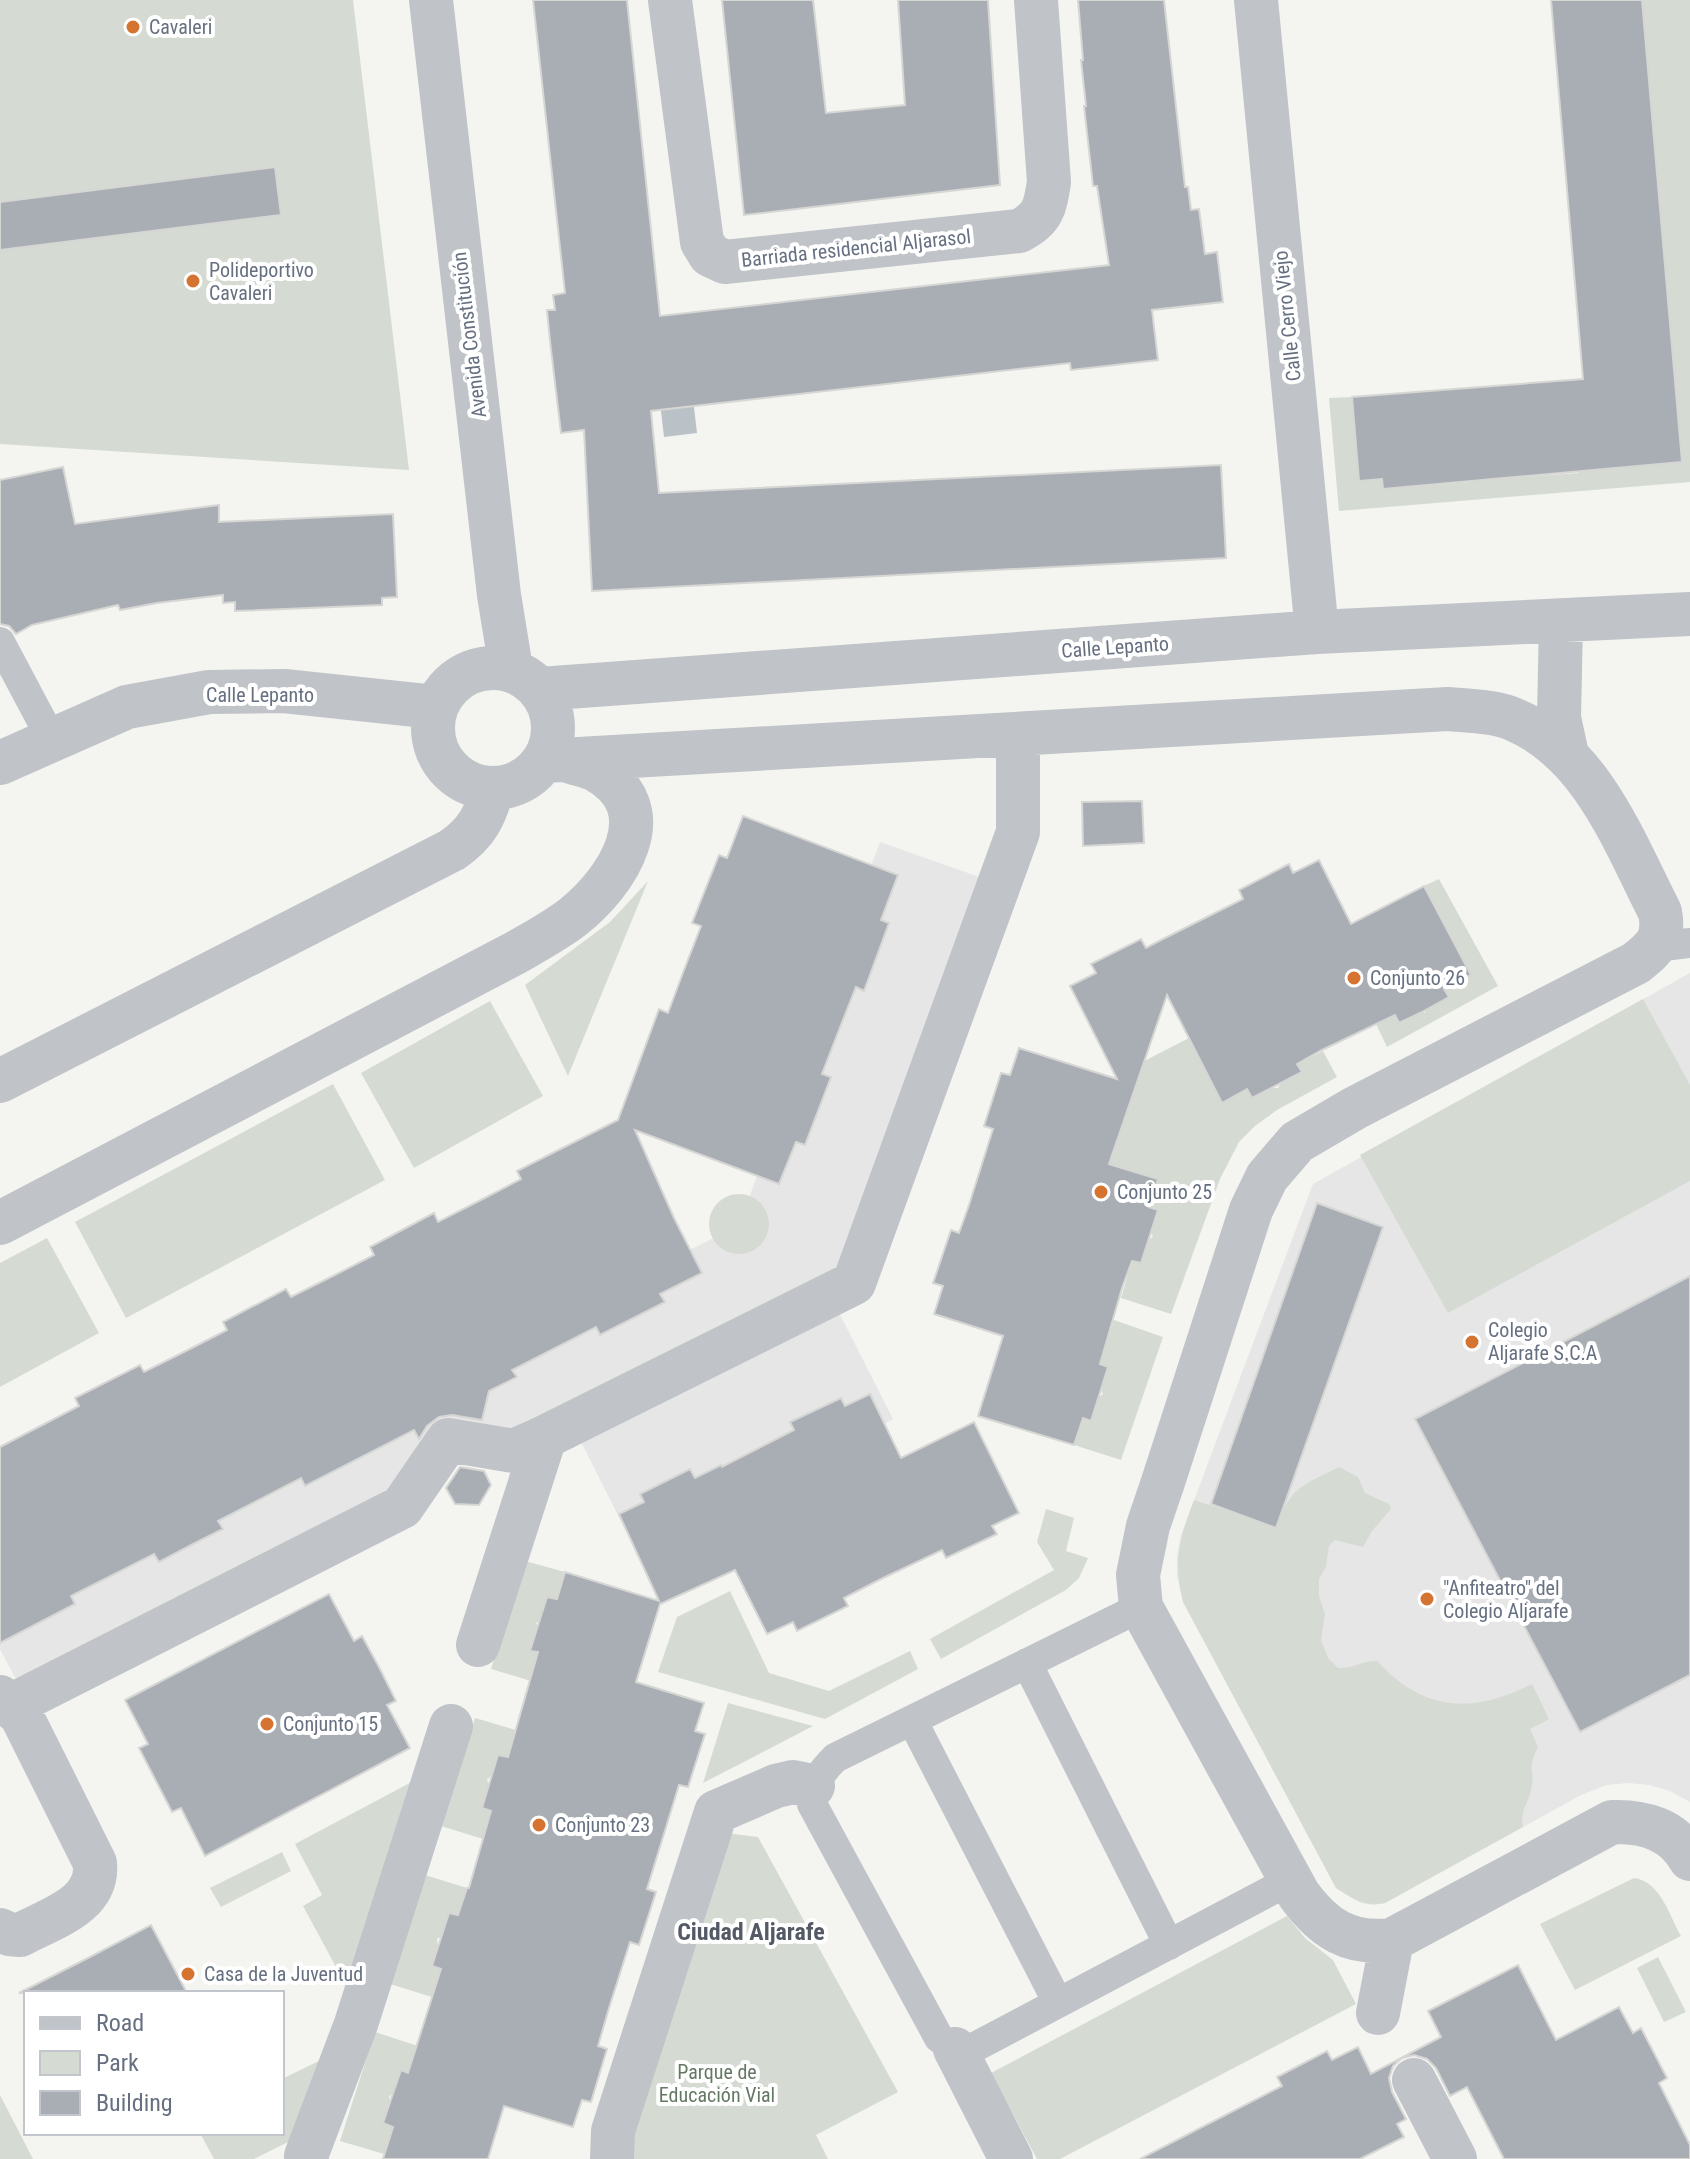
<svg xmlns="http://www.w3.org/2000/svg" width="1690" height="2159" font-family="'Roboto Condensed',sans-serif">
<style>
.built{fill:#e5e6e5}
.green{fill:#d5dbd3}
.water{fill:#bac2c8}
.building{fill:#a9aeb5;stroke:#d6d6d4;stroke-width:2}
.lines{fill:none;stroke-linecap:round;stroke-linejoin:round}
.lane{stroke:#c0c3c7;stroke-width:30}
.street{stroke:#c0c3c7;stroke-width:44}
.poi-dot{fill:#d57431;stroke:#fff;stroke-width:3}
.labels{text-anchor:middle;dominant-baseline:central;stroke-width:8;stroke-linejoin:round;paint-order:stroke}
.poi-label{font-size:20px;fill:#667080;stroke:#fff;text-anchor:start}
.street-label{font-size:20px;fill:#667080;stroke:#fff}
.park-label{font-size:20px;fill:#657864;stroke:#fff}
.quarter-label{font-size:24px;font-weight:bold;fill:#535a66;stroke:#fff}
</style>
<rect width="100%" height="100%" fill="#f4f5f1"/>
<path class="built" d="M880,842L999,884L830,1295L893,1419L636,1551L572,1424L449,1440L402,1507L26,1698L0,1649V1600L739,1225Z
M1690,973V1802L1670,1791L1649,1785L1628,1783L1607,1785L1581,1795L1385,1903L1374,1905L1361,1903L1336,1888L1183,1602L1177,1576V1557L1181,1535L1313,1184Z"/>
<path class="green" d="M0,0H353L409,470L0,444Z
M1642,0H1690V482L1339,511L1329,398L1352,397L1359,481L1382,479L1383,489L1471,482L1509,469L1510,478L1579,473L1578,464L1640,466L1681,462Z
M1439,879L1498,986L1387,1047L1376,1024L1394,1014L1399,1022L1421,1011L1425,1013L1427,1009L1449,997L1444,989L1470,975L1424,886Z
M648,881L568,1076L525,985L610,922Z
M1643,999L1690,1085V1181L1448,1313L1360,1155Z
M490,1001L543,1096L414,1168L361,1073Z
M1189,1038L1222,1102L1247,1089L1278,1088L1280,1084L1302,1073L1297,1064L1323,1051L1337,1077L1277,1110L1255,1126L1239,1142L1220,1179L1171,1314L1121,1298L1132,1261L1141,1263L1149,1239L1153,1237L1151,1233L1158,1210L1149,1207L1089,1158L1115,1076Z
M333,1084L385,1180L126,1318L75,1222Z
M709 1224a30 30 0 1 1 60 0a30 30 0 1 1-60 0Z
M47,1238L99,1333L0,1387V1263Z
M1114,1320L1163,1337L1121,1460L1074,1445L1083,1418L1091,1420L1099,1397L1103,1394L1101,1390L1108,1368L1100,1364Z
M1339,1467L1358,1477L1365,1493L1389,1504L1391,1509L1372,1531L1363,1547L1335,1540L1329,1546L1326,1567L1319,1579V1596L1325,1614L1321,1640L1328,1658L1338,1668C1353,1669 1363,1660 1377,1661C1424,1712 1472,1714 1532,1684L1549,1719L1530,1729L1538,1747C1526,1770 1536,1770 1531,1790C1528,1806 1520,1808 1523,1827L1385,1903C1366,1907 1352,1899 1336,1888L1183,1602C1173,1558 1179,1541 1194,1500L1276,1527C1291,1486 1302,1486 1339,1467Z
M1046,1509L1074,1518L1066,1551L1088,1558L1079,1578L1066,1590L941,1659L930,1639L1054,1570L1037,1542Z
M525,1561L565,1572L557,1599L547,1597L539,1621L536,1623L538,1627L530,1650L539,1653L531,1681L491,1669Z
M730,1591L769,1673L829,1691L910,1651L918,1669L825,1719L658,1672L677,1617Z
M728,1703L813,1726L703,1783Z
M475,1718L516,1730L508,1757L487,1780L489,1785L482,1808L491,1811L483,1839L441,1826Z
M421,1777L349,1991L303,1906L322,1895L295,1844Z
M710,1831L758,1837L898,2092L816,2135L828,2159H612Z
M282,1852L291,1871L221,1907L210,1888Z
M425,1875L467,1888L458,1915L449,1913L441,1937L437,1939L441,1969L432,1997L390,1984Z
M1634,1878C1661,1882 1669,1915 1681,1936L1575,1990L1540,1924Z
M1287,1916L1305,1938L1333,1960L1356,2004L1060,2159H1037L991,2073Z
M1658,1957L1686,2012L1664,2022L1637,1968Z
M375,2032L418,2046L409,2073L401,2070L393,2094L389,2096L393,2127L384,2154L340,2141Z
M325,2058L292,2140L254,2159H214L200,2133H282V2079Z
M0,2095L33,2159H0Z"/>
<path class="water" d="M690,373L697,433L664,437L657,377Z"/>
<path class="building" d="M533,0H627L660,316L1109,265L1097,186H1093L1084,106H1086L1081,60H1083L1078,0H1164L1185,187H1188L1191,210L1199,209L1205,254L1217,252L1223,302L1152,310L1158,360L1071,370L1070,363L651,411L659,493L1221,465L1226,558L592,591L584,430L561,433L550,341L547,310H555L553,295L565,293Z
M722,0H813L826,113L905,105L898,0H988L1000,185L744,215Z
M1551,0H1642L1682,462L1383,489L1382,479L1359,481L1352,397L1583,379Z
M275,167L281,215L0,250V202Z
M63,467L75,524L219,505V522L393,514L397,597L382,598V605L235,611V602L223,603V595L157,603L120,610L118,605L32,625L16,634L9,626L0,624V480Z
M1142,801L1144,843L1083,846L1082,802Z
M743,816L898,875L881,920L889,923L864,991L856,987L839,1030L822,1074L831,1077L805,1145L796,1142L779,1184L635,1130L674,1218L702,1273L660,1294L665,1302L600,1335L596,1327L512,1370L517,1377L489,1391L482,1420L452,1415L439,1417L427,1426L419,1439L414,1430L305,1486L301,1478L218,1521L223,1529L195,1543L159,1562L154,1554L71,1596L75,1604L0,1643V1447L79,1406L75,1398L140,1365L144,1372L184,1352L227,1330L223,1322L286,1289L291,1297L331,1277L374,1255L370,1247L434,1213L438,1222L479,1201L521,1179L517,1171L618,1120L659,1009L668,1013L684,970L701,926L692,923L719,855L727,858Z
M1319,860L1351,924L1424,886L1471,975L1444,989L1449,997L1422,1012L1399,1023L1395,1015L1322,1050L1297,1064L1302,1072L1252,1098L1247,1089L1222,1103L1167,995L1109,1164L1158,1179L1149,1207L1158,1210L1141,1263L1132,1261L1122,1288L1100,1364L1108,1367L1091,1421L1083,1418L1074,1445L978,1416L1003,1336L934,1314L943,1286L933,1283L951,1230L959,1233L969,1205L993,1129L984,1126L1001,1073L1010,1075L1019,1048L1117,1079L1070,986L1096,973L1091,964L1141,939L1146,948L1161,940L1243,899L1239,890L1289,864L1293,873Z
M1317,1203L1383,1227L1276,1528L1211,1504Z
M1690,1276V1675L1580,1732L1415,1419Z
M870,1394L901,1458L974,1422L1019,1513L992,1526L997,1534L946,1558L942,1550L881,1579L844,1598L848,1606L797,1631L793,1622L767,1634L735,1570L660,1604L636,1682L704,1703L695,1731L705,1734L688,1787L679,1785L647,1889L656,1892L639,1945L630,1942L609,2008L598,2046L607,2049L591,2102L582,2100L573,2127L504,2106L488,2159H383L393,2127L383,2123L401,2070L408,2073L441,1969L432,1966L449,1913L458,1915L467,1888H469L491,1811L482,1808L498,1755L508,1757L538,1652L530,1651L547,1597L557,1599L565,1572L659,1601L619,1514L644,1502L640,1494L690,1469L695,1478L721,1465L722,1467L794,1430L790,1422L841,1398L845,1406Z
M460,1467L484,1471L491,1485L479,1505L455,1504L446,1488Z
M329,1594L354,1641L362,1636L380,1669L396,1701L387,1705L410,1748L205,1856L181,1808L172,1812L155,1779L139,1748L148,1744L125,1700Z
M151,1925L187,1993H19L88,1958Z
M1518,1965L1556,2040L1619,2007L1633,2033L1641,2028L1667,2078L1659,2083L1690,2145V2159H1504L1467,2087L1450,2096L1436,2068L1427,2059L1414,2055L1402,2058L1393,2066L1389,2078L1392,2092L1406,2119L1397,2124L1404,2137L1360,2159H1140L1282,2086L1277,2077L1327,2051L1332,2060L1358,2047L1371,2074L1441,2037L1428,2011Z"/>
<g class="lines">
<path class="lane" d="M0,642L52,740
M1656,947L1690,943
M1141,1607L835,1758C820,1773 813,1783 812,1804L939,2038L955,2049L973,2048L1291,1880
M1027,1663L1169,1945
M912,1720L1058,2003"/>
<path class="street" d="M431,0L499,595L511,669
M670,0L702,242L710,255L725,262L1019,231C1043,219 1045,208 1049,182L1036,0
M1256,0L1317,632
M1561,622L1559,718L1567,755
M433 728a60 60 0 1 1 120 0a60 60 0 1 1-120 0Z
M540,689L1317,632L1690,614
M544,761L1448,709C1470,711 1495,711 1515,720C1592,753 1624,842 1660,912C1665,939 1656,947 1636,963L1355,1108L1297,1142L1267,1177L1251,1210L1163,1482L1148,1526L1138,1575L1141,1607L1299,1895C1324,1929 1349,1945 1392,1940L1612,1822C1643,1821 1674,1829 1690,1859
M0,763L127,707L209,692L284,691L435,707
M0,1081L452,850C477,833 485,816 493,788
M0,1223L515,953C534,942 555,931 573,917C617,882 666,809 596,770C587,766 576,764 566,760
M478,1645L545,1437L854,1283L1018,832V735
M0,1697L21,1715L95,1863C99,1905 52,1918 20,1935L9,1934L0,1930
M12,1705L402,1507L448,1440L514,1451L545,1437
M1378,2013L1392,1940
M955,2049L1011,2159
M1414,2080L1455,2159
M307,2159L306,2156L356,2024L451,1726
M612,2159L613,2131L716,1812L776,1786L793,1782L813,1786"/>
</g>
<g class="poi-dot">
<circle cx="133" cy="27" r="8"/>
<circle cx="193" cy="281" r="8"/>
<circle cx="1354" cy="978" r="8"/>
<circle cx="1101" cy="1192" r="8"/>
<circle cx="1472" cy="1342" r="8"/>
<circle cx="1427" cy="1599" r="8"/>
<circle cx="267" cy="1724" r="8"/>
<circle cx="539" cy="1825" r="8"/>
<circle cx="188" cy="1974" r="8"/>
</g>
<g class="labels">
<g class="poi-label">
<text x="149" y="27">Cavaleri</text>
<text x="209" y="270">Polideportivo<tspan x="209" dy="23">Cavaleri</tspan></text>
<text x="1370" y="978">Conjunto 26</text>
<text x="1117" y="1192">Conjunto 25</text>
<text x="1488" y="1330">Colegio<tspan x="1488" dy="23">Aljarafe S.C.A</tspan></text>
<text x="1443" y="1588">"Anfiteatro" del<tspan x="1443" dy="23">Colegio Aljarafe</tspan></text>
<text x="283" y="1724">Conjunto 15</text>
<text x="555" y="1825">Conjunto 23</text>
<text x="204" y="1974">Casa de la Juventud</text>
</g>
<g class="street-label">
<text transform="translate(856 248) rotate(-6)">Barriada residencial Aljarasol</text>
<text transform="translate(1287 316) rotate(-96)">Calle Cerro Viejo</text>
<text transform="translate(469 335) rotate(-97)">Avenida Constitución</text>
<text transform="translate(1115 647) rotate(-4)">Calle Lepanto</text>
<text x="260" y="695">Calle Lepanto</text>
</g>
<g class="park-label">
<text x="717" y="2072">Parque de<tspan x="717" dy="23">Educación Vial</tspan></text>
</g>
<g class="quarter-label">
<text x="751" y="1932">Ciudad Aljarafe</text>
</g>
</g>
<rect x="24" y="1991" width="260" height="144" fill="#ffffff" stroke="#c2c6cc" stroke-width="2"/>
<rect x="40" y="2017" width="40" height="12" fill="#c0c3c7" stroke="#c2c6cc" stroke-width="2"/>
<text x="96" y="2031" font-size="24" fill="#667080">Road</text>
<rect x="40" y="2051" width="40" height="24" fill="#d5dbd3" stroke="#c2c6cc" stroke-width="2"/>
<text x="96" y="2071" font-size="24" fill="#667080">Park</text>
<rect x="40" y="2091" width="40" height="24" fill="#a9aeb5" stroke="#c2c6cc" stroke-width="2"/>
<text x="96" y="2111" font-size="24" fill="#667080">Building</text>
</svg>
